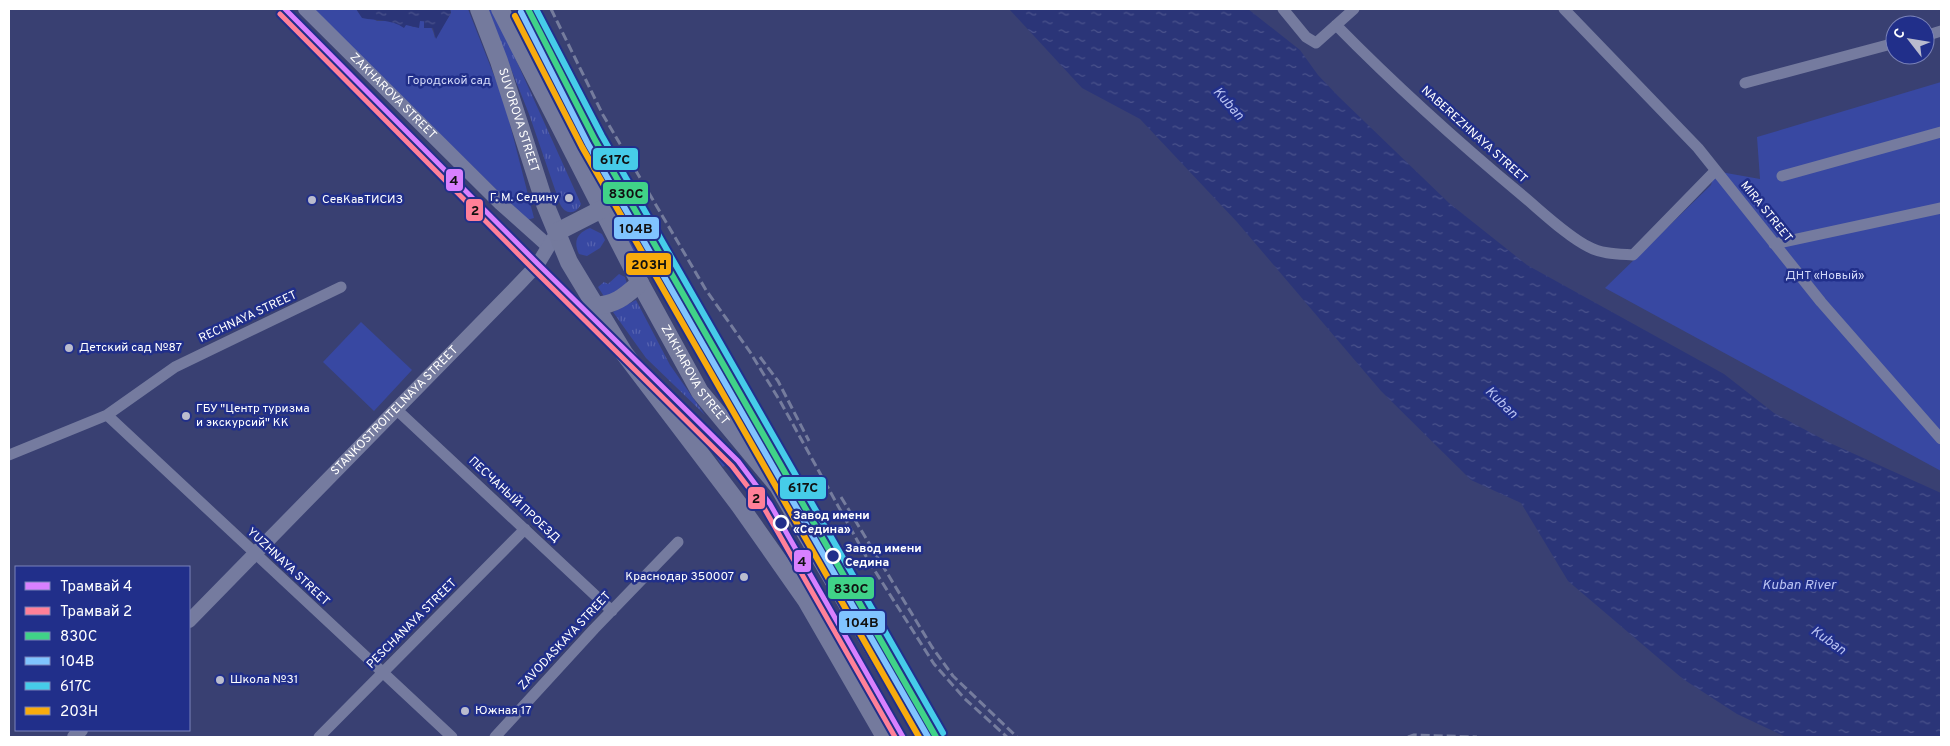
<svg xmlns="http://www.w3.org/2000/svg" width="1950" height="746" font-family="Overpass,sans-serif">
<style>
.grass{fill:url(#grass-tufts)}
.green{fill:#3848a2}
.water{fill:url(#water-ripples)}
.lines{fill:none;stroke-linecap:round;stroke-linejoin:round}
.minor{stroke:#757b9f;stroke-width:11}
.tertiary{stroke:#757b9f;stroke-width:14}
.primary{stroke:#747a9d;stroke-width:18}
.rail{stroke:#757c9d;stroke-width:3;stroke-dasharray:9 4;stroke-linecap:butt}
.rail-1-casing{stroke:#212f8a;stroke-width:10}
.rail-2-casing{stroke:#212f8a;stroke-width:10}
.rail-3-casing{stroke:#212f8a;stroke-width:10}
.rail-4-casing{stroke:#212f8a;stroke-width:10}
.rail-1{stroke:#40d288;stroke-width:6}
.rail-2{stroke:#80c4ff;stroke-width:6}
.rail-3{stroke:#46cce9;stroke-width:6}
.rail-4{stroke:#f8ab0d;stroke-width:6}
.tram-1-casing{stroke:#212f8a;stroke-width:9}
.tram-2-casing{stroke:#212f8a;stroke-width:9}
.tram-1{stroke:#d880ff;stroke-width:5}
.tram-2{stroke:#ff8098;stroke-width:5}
.poi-dot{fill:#babcce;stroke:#212f8a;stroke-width:2}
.stop-dot{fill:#212f8a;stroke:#fff;stroke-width:2.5}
.labels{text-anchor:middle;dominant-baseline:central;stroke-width:5;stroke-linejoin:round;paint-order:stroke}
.park-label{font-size:12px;fill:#d2d8f8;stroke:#212f8a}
.street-label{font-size:12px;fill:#fff;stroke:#212f8a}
.poi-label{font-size:12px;fill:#fff;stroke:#212f8a;text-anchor:start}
.stop-label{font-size:12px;font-weight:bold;fill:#fff;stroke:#212f8a;text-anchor:start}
.water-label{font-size:14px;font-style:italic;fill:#b9c2f2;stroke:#212f8a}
.line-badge{stroke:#212f8a;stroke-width:2}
.pale-badge-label{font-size:14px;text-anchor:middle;font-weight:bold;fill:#111}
</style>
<defs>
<pattern id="grass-tufts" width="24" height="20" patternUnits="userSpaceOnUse" patternTransform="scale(1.25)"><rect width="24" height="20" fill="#3848a2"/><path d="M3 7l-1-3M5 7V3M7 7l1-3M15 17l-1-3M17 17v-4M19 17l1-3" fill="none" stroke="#5663b0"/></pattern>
<pattern id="water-ripples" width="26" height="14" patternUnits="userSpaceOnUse" patternTransform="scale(1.25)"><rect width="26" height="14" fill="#2b3578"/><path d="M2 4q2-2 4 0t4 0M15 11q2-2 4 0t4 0" fill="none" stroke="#4b538c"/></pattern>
</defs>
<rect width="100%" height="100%" fill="#394072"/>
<path class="grass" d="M487,9H493L581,204C576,215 565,215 560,204L529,114Z
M572,112L732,392L717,385L650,262L636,261L564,117Z
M590,228L602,234L605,240L600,248L587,256L579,254C573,241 577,233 590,228Z
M619,274L625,277L627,284L605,298L598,287L604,282L608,284Z
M636,300L670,365L705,415L646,358L613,312Z
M687,413L732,459L723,467Z"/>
<path class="green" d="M313,9H356L377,21H393L404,27L406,24L414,27L420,21C430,21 433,29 435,38L451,13L450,9H468L504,101L534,218L527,220Z
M1941,82V471L1605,288L1711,185L1715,171L1760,179L1757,137Z
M361,322L412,370L374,411L323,362Z"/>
<path class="water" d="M356,9H450L451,13L436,39L433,28H424V21H420L419,28L406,25L404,28C391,19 377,21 362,18Z
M1009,9H1248L1300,50L1318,75L1338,96L1449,203L1527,265L1724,374L1774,413L1830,443L1941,493V737H1786L1737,714L1683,679L1568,581L1521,503L1471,480L1381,391L1237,222L1140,119L1082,88Z"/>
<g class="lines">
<path class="minor" d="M1283,9L1306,37L1316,43L1354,9
M1564,9L1698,148L1821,302L1941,439
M1336,25C1395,85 1458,142 1523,196C1541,211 1568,237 1589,247C1601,254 1619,254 1633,255L1715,171
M1925,36L1941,31
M1745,83L1895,43
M1782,176L1941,132
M1774,244L1941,208
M397,410L612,611
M107,415L452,737
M9,455L107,415L175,367L341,287
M319,737L525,529
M495,737L594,629L678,542"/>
<g class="tertiary">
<path id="s1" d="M305,9L500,203L547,245"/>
<path id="s2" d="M189,621L519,284L538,264L557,232"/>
<path d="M74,737L81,730"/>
</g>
<g class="primary">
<path id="s3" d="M479,9L499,61L545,204L569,262L624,353L740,506L806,600L885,737"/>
<path id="s4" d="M500,9L640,283L700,392L778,486L925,737"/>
<path d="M557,232L602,209"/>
<path d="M595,306C616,305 625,296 640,283"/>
</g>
<path class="rail" d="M551,9L603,115L706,290L750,352L780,401L868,560L934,664L964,698L1007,737
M760,357L778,381L809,441
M841,497L932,647L953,676L1017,737
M1408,737L1414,735L1477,737"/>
<defs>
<path id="rail-1" d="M528,9L595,140L936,737"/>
<path id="rail-2" d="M521,12L588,144L928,737"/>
<path id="rail-3" d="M536,9L602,136L943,733"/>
<path id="rail-4" d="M515,16L582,147L919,737"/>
</defs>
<use href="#rail-1" class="rail-1-casing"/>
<use href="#rail-2" class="rail-2-casing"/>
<use href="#rail-3" class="rail-3-casing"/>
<use href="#rail-4" class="rail-4-casing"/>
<use href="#rail-1" class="rail-1"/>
<use href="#rail-2" class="rail-2"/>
<use href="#rail-3" class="rail-3"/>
<use href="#rail-4" class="rail-4"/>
<defs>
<path id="tram-1" d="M285,9L538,264L738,461L770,504L903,737"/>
<path id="tram-2" d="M280,14L533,269L732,466L764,508L895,737"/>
</defs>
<use href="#tram-1" class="tram-1-casing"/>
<use href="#tram-2" class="tram-2-casing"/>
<use href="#tram-1" class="tram-1"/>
<use href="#tram-2" class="tram-2"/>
</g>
<g class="poi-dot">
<circle cx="569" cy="198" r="5"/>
<circle cx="312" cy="200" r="5"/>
<circle cx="69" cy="348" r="5"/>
<circle cx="186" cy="416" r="5"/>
<circle cx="744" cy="577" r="5"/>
<circle cx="220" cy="680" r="5"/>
<circle cx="465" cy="711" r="5"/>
</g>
<g class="stop-dot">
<circle cx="781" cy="523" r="7"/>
<circle cx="833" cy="556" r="7"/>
</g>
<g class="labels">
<g class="park-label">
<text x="449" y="81">Городской сад</text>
<text x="1825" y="276">ДНТ «Новый»</text>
</g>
<g class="street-label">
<text stroke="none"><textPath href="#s1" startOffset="124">ZAKHAROVA STREET</textPath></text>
<text stroke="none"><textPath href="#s3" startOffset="118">SUVOROVA STREET</textPath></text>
<text transform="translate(1474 135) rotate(42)">NABEREZHNAYA STREET</text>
<text transform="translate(1766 212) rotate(51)">MIRA STREET</text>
<text transform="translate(248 317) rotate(-25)">RECHNAYA STREET</text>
<text stroke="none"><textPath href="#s4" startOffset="415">ZAKHAROVA STREET</textPath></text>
<text stroke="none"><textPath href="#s2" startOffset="294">STANKOSTROITELNAYA STREET</textPath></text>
<text transform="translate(514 500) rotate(43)">ПЕСЧАНЫЙ ПРОЕЗД</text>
<text transform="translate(288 567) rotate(43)">YUZHNAYA STREET</text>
<text transform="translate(412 624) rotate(-45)">PESCHANAYA STREET</text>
<text transform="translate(565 641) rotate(-47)">ZAVODASKAYA STREET</text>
</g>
<g class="poi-label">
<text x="559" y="198" text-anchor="end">Г. М. Седину</text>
<text x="322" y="200">СевКавТИСИЗ</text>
<text x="79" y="348">Детский сад №87</text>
<text x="196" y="409">ГБУ "Центр туризма<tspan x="196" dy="14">и экскурсий" КК</tspan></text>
<text x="734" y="577" text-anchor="end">Краснодар 350007</text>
<text x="230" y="680">Школа №31</text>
<text x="475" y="711">Южная 17</text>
</g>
<g class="stop-label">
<text x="793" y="516">Завод имени<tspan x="793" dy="14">«Седина»</tspan></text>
<text x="845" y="549">Завод имени<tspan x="845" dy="14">Седина</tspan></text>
</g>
<g class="water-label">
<text transform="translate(1228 104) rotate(48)">Kuban</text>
<text transform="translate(1501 403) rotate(44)">Kuban</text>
<text x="1799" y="585">Kuban River</text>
<text transform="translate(1828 641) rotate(35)">Kuban</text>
</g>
</g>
<g class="line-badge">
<rect x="592" y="147" width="47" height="24" rx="5" fill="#46cce9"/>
<rect x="445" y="168" width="19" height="24" rx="5" fill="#d880ff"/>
<rect x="602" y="181" width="47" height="24" rx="5" fill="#40d288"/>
<rect x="465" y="198" width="19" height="24" rx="5" fill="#ff8098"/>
<rect x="613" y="216" width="47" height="24" rx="5" fill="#80c4ff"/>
<rect x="625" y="252" width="47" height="24" rx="5" fill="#f8ab0d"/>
<rect x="779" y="476" width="48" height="24" rx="5" fill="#46cce9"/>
<rect x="747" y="486" width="19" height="24" rx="5" fill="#ff8098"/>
<rect x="793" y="549" width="19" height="24" rx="5" fill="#d880ff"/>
<rect x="827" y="576" width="48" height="24" rx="5" fill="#40d288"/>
<rect x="838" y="610" width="48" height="24" rx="5" fill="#80c4ff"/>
</g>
<g class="pale-badge-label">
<text x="615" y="164">617C</text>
<text x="454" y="185">4</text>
<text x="626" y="198">830С</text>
<text x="475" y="215">2</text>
<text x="636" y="233">104В</text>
<text x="649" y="269">203Н</text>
<text x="803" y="492">617C</text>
<text x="756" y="503">2</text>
<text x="802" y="566">4</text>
<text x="851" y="593">830С</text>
<text x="862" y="627">104В</text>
</g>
<rect width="1950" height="746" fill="none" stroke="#ffffff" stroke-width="20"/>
<rect x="15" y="566" width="175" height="165" fill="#212f8a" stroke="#7a82b9"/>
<rect x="25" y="582" width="25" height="8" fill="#d880ff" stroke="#7a82b9"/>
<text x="60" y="591" font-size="15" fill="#ffffff">Трамвай 4</text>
<rect x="25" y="607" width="25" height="8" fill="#ff8098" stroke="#7a82b9"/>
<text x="60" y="616" font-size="15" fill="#ffffff">Трамвай 2</text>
<rect x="25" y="632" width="25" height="8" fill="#40d288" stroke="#7a82b9"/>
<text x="60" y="641" font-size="15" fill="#ffffff">830С</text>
<rect x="25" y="657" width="25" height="8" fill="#80c4ff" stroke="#7a82b9"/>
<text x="60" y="666" font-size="15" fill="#ffffff">104В</text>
<rect x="25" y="682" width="25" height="8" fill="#46cce9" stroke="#7a82b9"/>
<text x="60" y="691" font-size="15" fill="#ffffff">617C</text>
<rect x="25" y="707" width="25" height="8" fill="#f8ab0d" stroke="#7a82b9"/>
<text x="60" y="716" font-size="15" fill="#ffffff">203Н</text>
<g transform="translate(1910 40) rotate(301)"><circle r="24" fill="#212f8a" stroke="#7a82b9"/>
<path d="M0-4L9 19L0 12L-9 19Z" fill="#babcce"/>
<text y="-8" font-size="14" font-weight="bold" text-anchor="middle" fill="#ffffff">С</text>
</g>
</svg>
